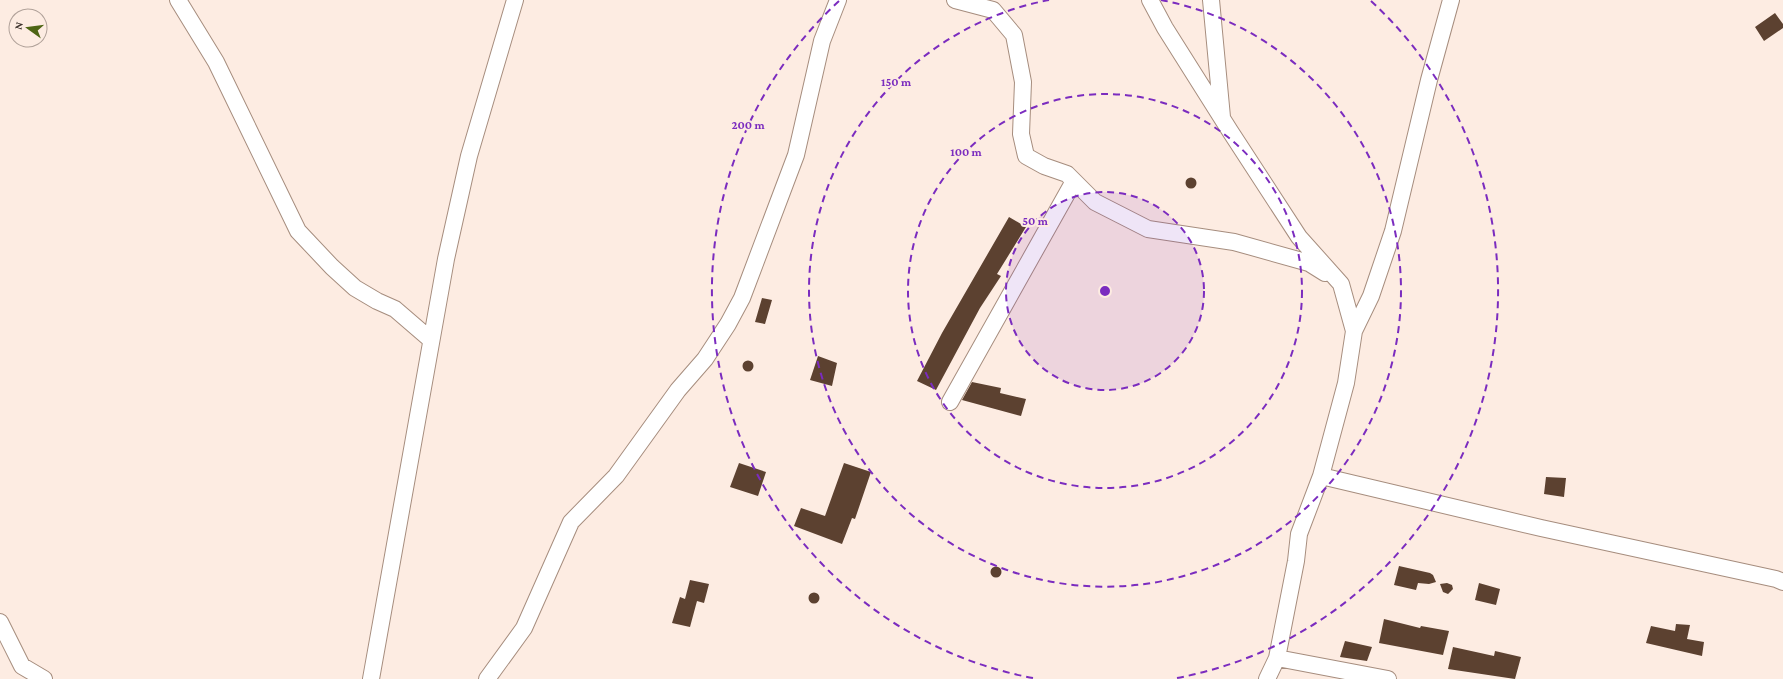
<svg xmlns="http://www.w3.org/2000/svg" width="1783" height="679" font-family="'Crimson Pro',serif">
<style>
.building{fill:#5c4130}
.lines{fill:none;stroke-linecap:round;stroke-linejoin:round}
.minor-casing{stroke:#a68d7e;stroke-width:18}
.minor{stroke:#fff;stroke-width:16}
.ring{fill:none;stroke:#7b2cbf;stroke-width:2;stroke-dasharray:7 5}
.centre{fill:#7b2cbf;stroke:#fdece2;stroke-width:2}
.ring-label{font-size:12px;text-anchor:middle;font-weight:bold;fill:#7b2cbf;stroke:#fdece2;stroke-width:4;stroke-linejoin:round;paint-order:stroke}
</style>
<rect width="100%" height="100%" fill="#fdece2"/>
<path class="building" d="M1775,13L1783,24V28L1764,41L1755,27Z
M1185.5 183a5.5 5.5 0 1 1 11 0a5.5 5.5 0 1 1-11 0Z
M1009,217L1026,227L997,274L1001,276L980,308L936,390L917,381L942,333Z
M762,298L772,300L765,324L755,322Z
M818,356L837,363L832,386L810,380Z
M742.5 366a5.5 5.5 0 1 1 11 0a5.5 5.5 0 1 1-11 0Z
M972,382L1001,388L1000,393L1026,399L1021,416L962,400Z
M739,463L766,472L758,496L730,487Z
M844,463L871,472L855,519L852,518L842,544L794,526L801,508L825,516Z
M1546,477L1566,478L1564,497L1544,494Z
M1399,566L1430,573L1433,575L1436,582L1429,584L1418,583L1416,590L1394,585Z
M990.5 572a5.5 5.5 0 1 1 11 0a5.5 5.5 0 1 1-11 0Z
M690,580L709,584L704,603L697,601L690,627L672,623L680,597L685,599Z
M1447,583L1452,585L1453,589L1448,594L1443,592L1440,584Z
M1479,583L1500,589L1496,605L1475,600Z
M808.5 598a5.5 5.5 0 1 1 11 0a5.5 5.5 0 1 1-11 0Z
M1384,619L1420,628L1421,626L1449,631L1443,655L1379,643Z
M1676,624L1690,625L1687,639L1704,642L1702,656L1646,643L1651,626L1675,631Z
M1345,641L1372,647L1367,661L1340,657Z
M1453,647L1494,656L1495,651L1521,657L1515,679L1448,669Z"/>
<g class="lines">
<defs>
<path id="minor" d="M178,0L216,62L298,231L332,267L355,288L377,301L395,309L431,340
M955,0L993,10L1014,35L1023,82L1021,134L1026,156L1044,166L1067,174L1095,202L1148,229L1234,242L1309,263L1325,273
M1150,0L1165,28L1230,131L1299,237L1341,284L1354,331L1346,383L1321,476L1299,534L1296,561L1277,658L1267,679
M1211,0L1222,117
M1354,331L1371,296L1393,231L1429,80L1451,0
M950,402L1074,181
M1321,476L1541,528L1776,579L1783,582
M0,622L22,666L44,679
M1277,658L1388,679
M371,679L446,259L469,156L515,0
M487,679L524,628L571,522L616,476L678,390L705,359L728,324L742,298L796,155L822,41L838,0"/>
</defs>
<use href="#minor" class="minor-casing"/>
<use href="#minor" class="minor"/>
</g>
<circle cx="1105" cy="291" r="99" fill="#7b2cbf" fill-opacity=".12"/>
<g class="ring">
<circle cx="1105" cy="291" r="99"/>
<circle cx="1105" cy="291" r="197"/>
<path d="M1161 0A296 296 0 1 1 1049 0"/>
<path d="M1033 678A394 394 0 0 1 839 1M1371 1A394 394 0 0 1 1177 678"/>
</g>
<circle cx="1105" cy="291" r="6" class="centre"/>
<g class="ring-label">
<text x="896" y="86">150 m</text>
<text x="748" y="129">200 m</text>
<text x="966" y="156">100 m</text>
<text x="1035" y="225">50 m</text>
</g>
<g transform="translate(28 28) rotate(284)"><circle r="19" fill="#fdece2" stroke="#b1a29a"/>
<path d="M0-3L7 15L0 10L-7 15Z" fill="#4e6514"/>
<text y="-6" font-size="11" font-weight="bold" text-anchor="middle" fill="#3e342e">N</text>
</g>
</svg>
